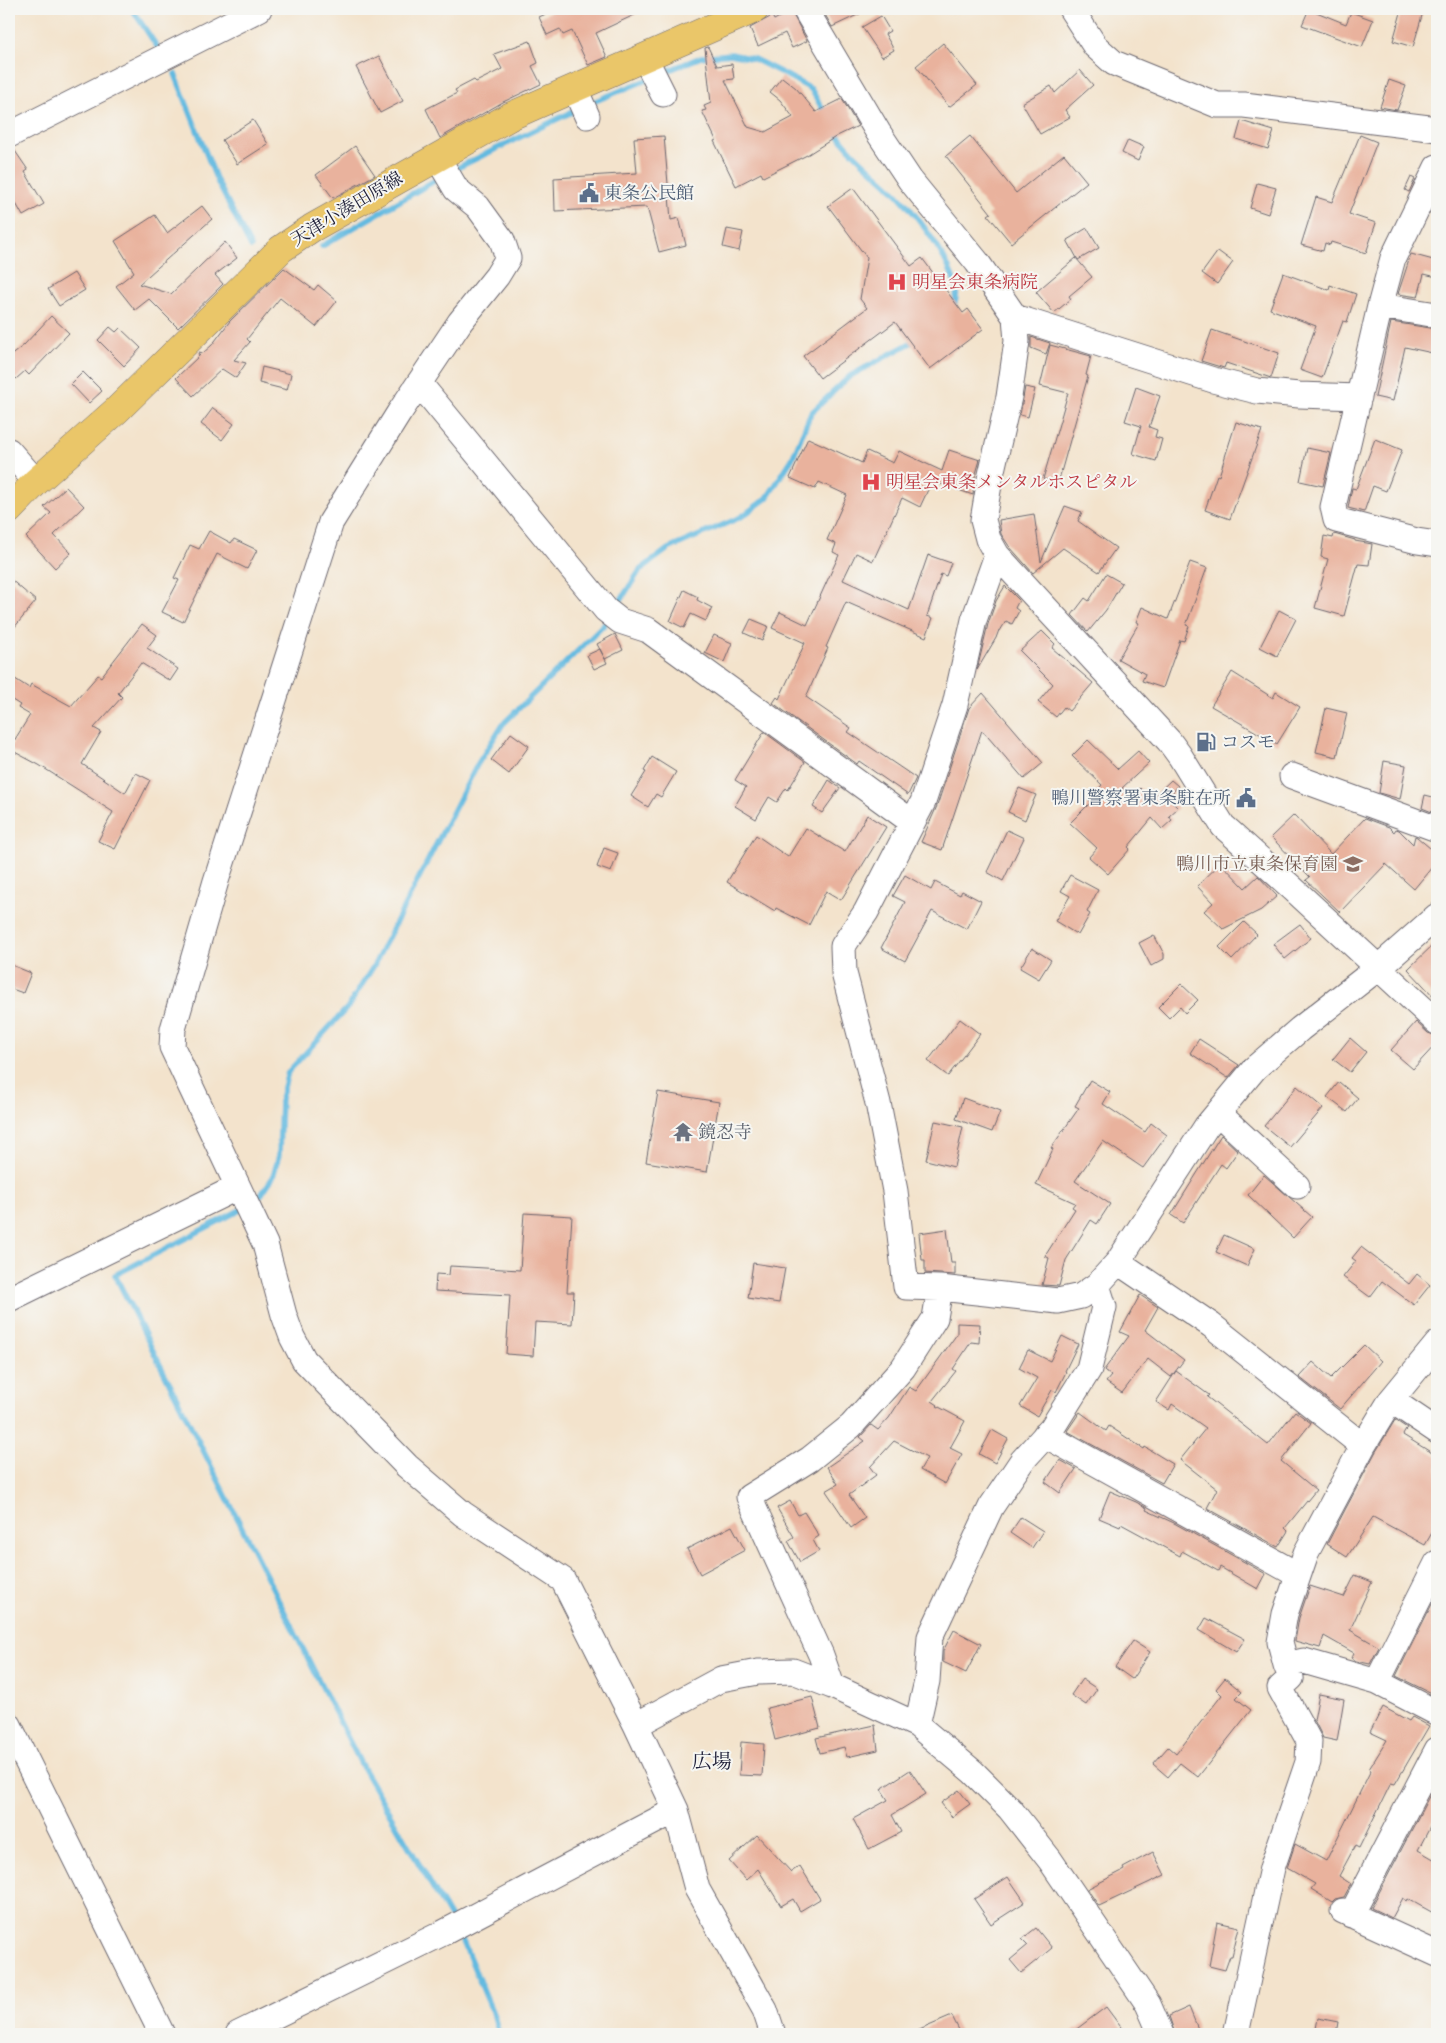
<svg xmlns="http://www.w3.org/2000/svg" width="1446" height="2043" font-family="'IM FELL French Canon','Noto Serif JP',serif">
<style>
.lines{fill:none;stroke-linecap:round;stroke-linejoin:round}
.stream{stroke:#63bae0;stroke-width:5.5}
.building{fill:#e9b29d}
.minor-casing{stroke:#6b666e;stroke-width:27}
.major-casing{stroke:#6b666e;stroke-width:29}
.minor{stroke:#fff;stroke-width:25}
.major{stroke:#eac669;stroke-width:28}
.labels{text-anchor:middle;dominant-baseline:central;stroke-width:4;stroke-linejoin:round;paint-order:stroke}
.service-label{font-size:18px;fill:#4e5e75;stroke:#f6f6f2;text-anchor:start}
.street-label{font-size:18px;fill:#22223b;stroke:#f6f6f2}
.health-label{font-size:18px;fill:#be3a42;stroke:#f6f6f2;text-anchor:start}
.education-label{font-size:18px;fill:#785e54;stroke:#f6f6f2;text-anchor:end}
.worship-label{font-size:18px;fill:#5b616d;stroke:#f6f6f2;text-anchor:start}
.quarter-label{font-size:20px;fill:#22223b;stroke:#f6f6f2}
</style>
<rect width="100%" height="100%" fill="#f6f6f2"/>
<filter id="ink" filterUnits="userSpaceOnUse"><feTurbulence type="fractalNoise" baseFrequency=".02" numOctaves="2"/><feDisplacementMap in="SourceGraphic" scale="10" xChannelSelector="R" yChannelSelector="G"/><feConvolveMatrix kernelMatrix="1 2 1 2 8 2 1 2 1" color-interpolation-filters="sRGB"/></filter>
<filter id="wash" filterUnits="userSpaceOnUse"><feTurbulence type="fractalNoise" baseFrequency=".0096" numOctaves="4" result="noise"/><feDisplacementMap in="SourceGraphic" scale="20" xChannelSelector="R" yChannelSelector="G"/><feGaussianBlur stdDeviation="1.12" result="paint"/><feColorMatrix in="noise" values="0 0 0 0 0 0 0 0 0 0 0 0 0 0 0 0 0 1.4 0 .05"/><feComposite in="paint" operator="in"/></filter>
<g filter="url(#wash)">
<rect width="100%" height="100%" fill="#f3e3cc"/>
<g class="lines">
<path class="stream" d="M132,9L160,51
M175,74L217,181L251,247
M660,74L701,57L731,54L754,59L786,75L811,89L825,113
M588,104L649,79
M835,130C849,152 870,168 888,185C912,207 948,256 956,287C958,293 955,303 953,309
M451,171L578,109
M322,246L441,177
M615,609L640,570L668,549L741,517L767,498L792,459L811,413L850,376L916,340
M251,1202L261,1195L273,1177L279,1155L281,1099L288,1072L348,1007L373,967L477,765L503,724L604,625L608,618
M242,1209L115,1275L364,1770L453,1922
M459,1932L494,2016L499,2034"/>
</g>
<g id="blocks">
<path class="building" d="M557,9H647L596,33L607,57L588,65L572,31L563,35L560,29L547,35L539,17Z
M827,9H870L832,27L823,11Z
M1309,9L1346,24L1351,12L1373,20L1362,47L1302,25Z
M1402,9L1423,12L1413,47L1393,41Z
M791,11L807,41L792,48L785,33L758,46L750,28L772,16L774,20Z
M881,16L890,31L885,34L894,50L882,57L862,27Z
M530,41L538,63L532,66L541,84L503,102L440,138L426,109L457,93L455,90L474,80L476,82L502,69L494,54Z
M943,43L977,85L949,107L916,66Z
M708,47L717,66L732,64L734,79L725,80L748,127L765,132L793,117L780,100L770,92L782,77L796,88L816,112L842,99L858,126L837,136L807,155L763,177L761,173L736,186L714,141L716,140L702,111L706,110L704,106L711,103L705,48Z
M379,56L403,101L380,113L356,67Z
M1080,70L1093,85L1065,110L1070,117L1040,134L1022,103L1051,86L1055,93Z
M1389,80L1406,86L1397,110L1380,107Z
M253,120L268,144L237,164L222,140Z
M1241,121L1274,131L1268,149L1236,139Z
M1360,135L1377,142L1349,214L1376,223L1366,253L1331,242L1330,245L1325,243L1323,251L1301,245L1316,197L1332,202Z
M664,136L671,220L679,218L686,245L659,252L647,207L555,211L554,178L637,173L634,138Z
M970,136L1016,193L1064,154L1087,182L1011,243L988,215L991,213L946,156Z
M1128,140L1144,147L1138,161L1122,153Z
M355,146L375,175L333,198L316,175Z
M13,148L28,170L25,172L44,204L23,216L9,191V149Z
M1411,177L1415,179L1409,192L1405,190Z
M1257,183L1276,188L1268,214L1250,208Z
M853,188L911,266L922,258L963,313L968,309L983,329L930,369L895,322L820,378L803,356L867,308L860,299L867,258L828,206Z
M202,206L212,219L139,284L171,294L225,242L237,258L215,275L223,284L178,328L149,299L135,310L116,286L134,272L115,241L155,215L167,233Z
M1087,228L1099,248L1078,260L1067,240Z
M727,229L743,232L739,251L723,247Z
M1218,251L1233,262L1217,284L1202,273Z
M1411,254L1437,261V277L1424,274L1418,297L1398,294Z
M1076,258L1092,277L1069,296L1071,299L1054,313L1036,292Z
M284,268L314,290L318,285L337,301L316,327L280,298L247,339L250,342L234,360L246,363L236,378L222,369L193,396L176,378L200,355L198,354L199,352L203,353L212,345L230,321Z
M74,273L85,290L59,306L48,289Z
M1283,273L1329,290L1330,285L1356,294L1347,322L1343,321L1322,378L1300,370L1316,326L1270,309Z
M51,316L69,333L29,375L25,371L16,379L9,372V357L24,345Z
M1391,322L1437,329V354L1405,347L1393,401L1375,397Z
M110,327L116,332L120,328L141,348L124,366L98,340Z
M1212,330L1279,353L1271,378L1226,363L1224,368L1201,361Z
M1031,337L1050,343L1046,354L1031,348Z
M1050,345L1091,356L1086,375L1088,376L1058,483L1043,479L1068,393L1040,386Z
M262,367L291,374L287,390L259,383Z
M83,372L102,391L89,403L71,384Z
M1025,387L1035,389L1028,417L1020,415Z
M1136,387L1160,396L1149,427L1157,430L1155,437L1162,439L1156,461L1133,454L1141,426L1125,421Z
M213,408L234,424L222,440L201,424Z
M1236,422L1262,430L1230,519L1205,510L1217,475L1219,476Z
M808,438L862,463L867,451L893,463L899,451L942,471L949,450L980,460L974,480L973,495L932,481L920,507L902,498L873,561L856,553L843,580L909,610L928,555L951,563L946,576L941,574L927,616L933,618L926,637L846,602L826,647L828,648L806,697L851,728L848,732L916,778L908,795L859,761L857,764L773,703L777,697L779,699L805,643L772,628L780,612L807,625L839,555L833,552L836,544L827,540L847,495L819,482L815,489L790,478Z
M1375,439L1402,450L1386,491L1373,486L1364,512L1348,508L1352,488L1356,489Z
M1307,448L1331,453L1323,486L1300,481Z
M66,487L84,506L54,535L71,553L55,568L26,537L51,513L44,507Z
M1065,506L1082,512L1078,521L1116,548L1099,572L1063,548L1033,573L1009,546L1001,534L999,520L1034,514L1041,562Z
M209,531L231,543L234,539L257,550L247,569L217,554L183,622L162,612L179,580L174,578L190,545L199,549Z
M1334,534L1355,540V541L1372,544L1369,565L1358,564L1344,616L1315,608L1328,559L1321,557L1324,536L1333,538Z
M1190,562L1207,568L1186,625L1189,626L1184,641L1180,640L1163,688L1142,681L1145,674L1118,659L1139,623L1136,622L1142,607L1168,619Z
M1106,574L1122,583L1106,610L1088,632L1072,615L1085,598L1089,601Z
M9,578L36,601L9,634Z
M1005,586L1019,600L1015,608L1019,611L1012,624L1006,621L1000,631L999,630L996,638L977,670L988,624L996,601Z
M684,590L698,597L697,600L712,608L706,621L691,614L684,628L670,621Z
M1279,610L1296,619L1277,656L1260,647Z
M751,619L768,626L762,641L744,633Z
M142,624L157,635L147,648L178,669L170,681L141,663L118,693L122,697L94,728L101,732L82,764L125,793L136,773L150,780L115,849L98,841L113,812L39,765L9,749L30,715L18,708L20,705L9,698V675L29,688L31,684L71,706L98,675L101,677Z
M1042,631L1055,644L1052,648L1093,683L1069,711L1064,707L1056,717L1038,702L1053,684L1020,651Z
M615,634L623,650L605,659L597,644Z
M714,635L732,643L724,662L705,653Z
M600,649L607,663L594,669L587,655Z
M1232,672L1273,698L1276,692L1300,707L1277,744L1211,706Z
M983,693L1043,763L1024,779L982,730L942,850L921,842L937,806L969,708Z
M1326,708L1347,713L1337,757L1316,752Z
M764,732L805,762L788,790L786,788L777,802L769,797L756,819L735,806L746,787L735,780Z
M511,733L529,746L509,774L491,760Z
M1088,740L1118,769L1138,751L1149,763L1122,788L1132,796L1140,788L1151,799L1171,780L1178,786L1168,798L1178,808L1169,816L1172,820L1162,829L1152,818L1128,847L1130,849L1108,874L1089,857L1097,848L1070,823L1091,802L1089,800L1102,785L1072,756Z
M652,757L676,772L661,797L656,794L648,807L631,796L646,772L644,771Z
M1384,761L1406,765L1400,799L1379,793Z
M829,780L840,788L822,813L813,807Z
M1019,788L1036,795L1025,820L1008,812Z
M1425,795L1437,798V814L1422,808Z
M867,815L886,827L841,900L826,891L809,925L776,908L775,911L727,882L756,835L788,857L806,828L845,852Z
M1294,815L1331,854L1365,818L1389,827L1394,832L1396,829L1399,830L1413,844L1415,836L1417,837L1437,854V861L1414,889L1386,864L1340,912L1306,880L1310,877L1271,837Z
M1007,830L1024,838L1003,881L987,872Z
M604,848L618,853L611,872L597,867Z
M1221,863L1245,888L1258,876L1277,896L1261,910L1223,929L1204,911L1213,903L1197,886Z
M905,875L931,890L935,882L960,895L962,891L981,901L967,929L932,911L905,961L881,948L905,902L893,896Z
M1070,875L1098,890L1087,912L1090,914L1078,935L1055,921L1070,896L1061,891Z
M1244,922L1257,934L1232,960L1219,947Z
M1300,924L1311,938L1285,959L1273,944Z
M1154,935L1164,954V959L1151,966L1139,943Z
M1437,941V1000L1408,969Z
M1032,948L1051,960L1039,979L1020,968Z
M9,964L31,973L23,993L9,988Z
M1181,984L1198,1000L1185,1013L1180,1007L1169,1018L1158,1007Z
M960,1019L980,1034L948,1076L928,1061Z
M1416,1022L1428,1033L1437,1036V1043L1413,1069L1391,1050Z
M1350,1038L1366,1052L1350,1072L1333,1059Z
M1199,1039L1239,1065L1228,1078L1190,1053Z
M1090,1080L1110,1092L1103,1104L1145,1132L1151,1123L1167,1135L1143,1168L1103,1141L1075,1181L1110,1204L1097,1224L1091,1220L1066,1260L1059,1286L1042,1285L1049,1258L1045,1256L1075,1209L1072,1207L1075,1203L1036,1185L1053,1149L1051,1148L1079,1108L1075,1106Z
M1339,1082L1358,1098L1347,1112L1327,1097Z
M1297,1086L1323,1108L1290,1147L1264,1126Z
M658,1092L719,1102L707,1172L646,1162Z
M963,1098L1000,1112L992,1132L956,1119Z
M935,1121L963,1127L954,1167L926,1160Z
M1221,1135L1238,1151L1226,1168L1221,1164L1183,1223L1171,1215Z
M1264,1175L1312,1217L1293,1238L1248,1195Z
M524,1213L572,1216L567,1292H574L572,1324L535,1322L533,1356L506,1354L510,1295L435,1291L436,1274L449,1275L450,1266L520,1270Z
M947,1229L951,1263H955V1275L925,1273V1260H922L919,1233Z
M1224,1235L1255,1249L1247,1266L1216,1252Z
M1361,1247L1409,1284L1417,1274L1430,1285L1414,1305L1382,1281L1370,1297L1343,1277L1356,1261L1352,1258Z
M753,1263L785,1268L779,1303L748,1298Z
M1140,1295L1158,1307L1145,1330L1184,1360L1171,1377L1148,1359L1122,1393L1106,1382L1111,1376L1104,1370L1129,1336L1120,1332Z
M957,1323L980,1324L979,1343L971,1342L953,1369L956,1371L932,1401L938,1405L937,1406L965,1421L950,1448L962,1454L945,1484L920,1470L927,1458L894,1441L870,1467L876,1475L849,1495L865,1518L851,1528L826,1491L838,1484L827,1467L865,1441L860,1437L871,1425L878,1430L889,1418L909,1387L916,1391L957,1334Z
M1062,1336L1078,1344L1065,1371L1066,1372L1056,1392L1052,1390L1037,1416L1020,1406L1037,1378L1019,1368L1028,1350L1050,1361Z
M1364,1345L1381,1361L1340,1409L1299,1377L1313,1362L1331,1378Z
M1176,1371L1209,1395L1207,1397L1268,1445L1295,1411L1311,1423L1281,1461L1316,1490L1285,1528L1288,1531L1278,1547L1207,1508L1217,1489L1180,1460L1206,1428L1172,1404L1169,1410L1156,1402Z
M1080,1412L1106,1431L1109,1426L1144,1449L1145,1447L1173,1464L1162,1483L1067,1431Z
M1395,1420L1407,1428L1403,1435L1437,1456V1524L1425,1545L1373,1517L1347,1557L1327,1544L1375,1453Z
M992,1430L1008,1439L995,1463L979,1454Z
M1060,1460L1076,1469L1060,1493L1045,1482Z
M1110,1491L1136,1502L1147,1508L1146,1510L1174,1523L1266,1574L1258,1589L1220,1567L1218,1571L1182,1551L1180,1556L1121,1524L1120,1527L1099,1518Z
M790,1501L798,1515L804,1512L819,1536L813,1540L819,1551L800,1562L788,1541L794,1537L777,1508Z
M1021,1517L1043,1531L1032,1548L1010,1533Z
M732,1526L745,1550L700,1574L687,1549Z
M1355,1575L1372,1582L1350,1630L1379,1647L1370,1664L1356,1661L1351,1658L1354,1653L1324,1636L1320,1648L1295,1641L1299,1618L1310,1586L1344,1597Z
M1437,1594V1696L1396,1676Z
M1206,1618L1245,1639L1236,1652L1199,1630Z
M954,1630L981,1644L966,1673L943,1662V1651Z
M1133,1641L1150,1652L1132,1679L1115,1667Z
M1225,1678L1242,1692L1236,1698L1251,1710L1198,1777L1180,1763L1168,1777L1153,1764L1168,1747L1176,1754L1222,1695L1216,1689Z
M1082,1679L1097,1689L1086,1705L1071,1695Z
M1319,1694L1344,1699L1337,1741L1323,1738L1314,1720Z
M812,1697L820,1728L775,1740L767,1708Z
M1383,1707L1409,1721L1412,1717L1429,1726L1395,1784L1391,1783L1359,1848L1355,1846L1339,1876L1351,1884L1344,1897L1335,1899L1332,1902L1311,1889L1315,1884L1287,1868L1295,1844L1326,1861L1371,1770L1369,1769L1387,1740L1370,1732Z
M875,1725L878,1750L847,1757L844,1747L820,1753L816,1738Z
M741,1742L764,1744L762,1776L739,1775Z
M910,1770L926,1794L892,1815L901,1832L869,1849L853,1819L888,1800L881,1789Z
M1437,1781V1814L1418,1850L1437,1861V1915L1408,1899L1407,1901L1403,1898L1392,1918L1371,1908Z
M959,1790L970,1804L952,1817L941,1803Z
M757,1835L791,1872L800,1866L820,1899L800,1911L793,1899L781,1906L758,1869L746,1880L729,1861Z
M1153,1852L1165,1875L1099,1906L1087,1889L1124,1870L1123,1868Z
M1008,1877L1025,1902L991,1924L974,1899Z
M1217,1922L1239,1927L1232,1956H1230L1225,1970L1209,1966Z
M1036,1928L1052,1948L1021,1973L1010,1960L1028,1945L1022,1939Z
M1106,2007L1126,2034H1070Z
M1189,2007L1198,2029L1184,2034H1175L1169,2016Z
M952,2016L961,2034H910Z
M1318,2018L1338,2022L1336,2034H1315Z"/>
</g>
</g>
<g filter="url(#ink)">
<use href="#blocks" fill-opacity="0" stroke="#6b666e" stroke-width="1"/>
<g class="lines">
<defs>
<path id="minor" d="M805,9L878,132L910,180L977,262L1015,317L1017,341L1009,397L990,479L983,520L988,539L997,555L1169,741L1180,756L1223,826L1231,833L1291,887L1437,1022
M1071,9L1095,46L1114,63L1217,105H1244L1437,129
M645,58L663,94
M575,89L587,116
M9,135L259,9
M437,157L456,189L478,207L502,240L508,258L497,276L460,322L399,413L331,522L216,881L173,1029L172,1047L265,1244L284,1315L292,1337L304,1360L407,1466L463,1514L563,1580L636,1725L676,1810L697,1889L765,2010L773,2034
M1437,167L1393,258L1380,306L1333,507L1336,520L1417,541L1437,544
M1380,306L1437,315
M1015,317L1213,380L1257,391L1299,395L1359,397
M419,383L606,610L620,621L648,630L912,822
M9,451L36,482
M997,555L974,620L955,705L923,802L866,912L843,946L844,973L878,1103L895,1191L906,1287L940,1288L1058,1301L1081,1296L1097,1285L1118,1262L1206,1127L1255,1068L1300,1029L1378,968L1437,916
M1292,776L1437,829
M1218,1113L1297,1186
M1118,1262L1211,1325L1363,1446
M9,1299L238,1187
M1391,1400L1437,1431
M1045,1435L1298,1575
M1286,1665L1304,1661L1377,1682L1437,1713
M1377,1682L1437,1563
M832,1686L821,1655L749,1497L810,1459L851,1426L903,1368L935,1318L940,1288
M9,1725L162,2034
M636,1725L721,1679L758,1672L793,1671L832,1686L917,1725L973,1772L1010,1809L1050,1860L1148,2004L1161,2034
M917,1725L927,1681L930,1637L991,1507L1022,1461L1052,1428L1089,1369L1104,1307L1097,1285
M1343,1911L1437,1954
M1351,1915L1437,1750
M238,2034L443,1933L676,1810
M1236,2034L1272,1868L1308,1762L1309,1741L1280,1688L1291,1678L1286,1665L1280,1642L1285,1614L1306,1553L1363,1446L1391,1400L1437,1344"/>
<path id="major" d="M9,510L36,482L117,410L268,262L281,249L312,228L511,116L755,9"/>
</defs>
<use href="#minor" class="minor-casing"/>
<use href="#major" class="major-casing"/>
<use href="#minor" class="minor"/>
<use href="#major" class="major"/>
</g>
</g>
<defs>
<symbol id="civic-bare" viewBox="-9 -9 18 18"><path d="M-.6-6.5H3V-4.5H.6V-3L4-1V1h2V6H-6V1h2V-1L-.6-3ZM-1.2 2.5V6h2.4V2.5Z" fill="#5c6f8a" stroke="#f6f6f2" stroke-width="2.5" paint-order="stroke"/></symbol>
<symbol id="hospital-bare" viewBox="-9 -9 18 18"><path d="M-5-5h3v3.5h4V-5h3V5h-3V1.5h-4V5h-3Z" fill="#e0444e" stroke="#f6f6f2" stroke-width="2.5" paint-order="stroke"/></symbol>
<symbol id="fuel-bare" viewBox="-9 -9 18 18"><path d="M-5.5-6h7V0h2V4h1.3V-2.5L3-4.5l.8-.8L6-3V5H2.5V1h-1V6h-7ZM-4.2-4.7v3.2H.2V-4.7Z" fill="#5c6f8a" stroke="#f6f6f2" stroke-width="2.5" paint-order="stroke"/></symbol>
<symbol id="school-bare" viewBox="-9 -9 18 18"><path d="M0-5L7-2L0 1L-7-2ZM-4 1L0 2.5L4 1V4Q0 6-4 4Z" fill="#8d6e63" stroke="#f6f6f2" stroke-width="2.5" paint-order="stroke"/></symbol>
<symbol id="temple-bare" viewBox="-9 -9 18 18"><path d="M0-6L5-2H3V0L6.5 2.5H4V6H1.5V3h-3V6H-4V2.5H-6.5L-3 0V-2H-5Z" fill="#6b7280" stroke="#f6f6f2" stroke-width="2.5" paint-order="stroke"/></symbol>
</defs>
<g fill-rule="evenodd">
<use href="#civic-bare" x="575" y="179" width="28" height="28"/>
<use href="#hospital-bare" x="883" y="268" width="28" height="28"/>
<use href="#hospital-bare" x="857" y="468" width="28" height="28"/>
<use href="#fuel-bare" x="1192" y="728" width="28" height="28"/>
<use href="#civic-bare" x="1232" y="784" width="28" height="28"/>
<use href="#school-bare" x="1339" y="850" width="28" height="28"/>
<use href="#temple-bare" x="669" y="1118" width="28" height="28"/>
</g>
<g class="labels">
<g class="service-label">
<text x="604" y="193">東条公民館</text>
<text x="1221" y="742">コスモ</text>
<text x="1231" y="798" text-anchor="end">鴨川警察署東条駐在所</text>
</g>
<g class="street-label">
<text transform="translate(347 209) rotate(-31)">天津小湊田原線</text>
</g>
<g class="health-label">
<text x="912" y="282">明星会東条病院</text>
<text x="886" y="482">明星会東条メンタルホスピタル</text>
</g>
<g class="education-label">
<text x="1338" y="864">鴨川市立東条保育園</text>
</g>
<g class="worship-label">
<text x="698" y="1132">鏡忍寺</text>
</g>
<g class="quarter-label">
<text x="712" y="1761">広場</text>
</g>
</g>
<rect width="1446" height="2043" fill="none" stroke="#f6f6f2" stroke-width="30"/>
</svg>
